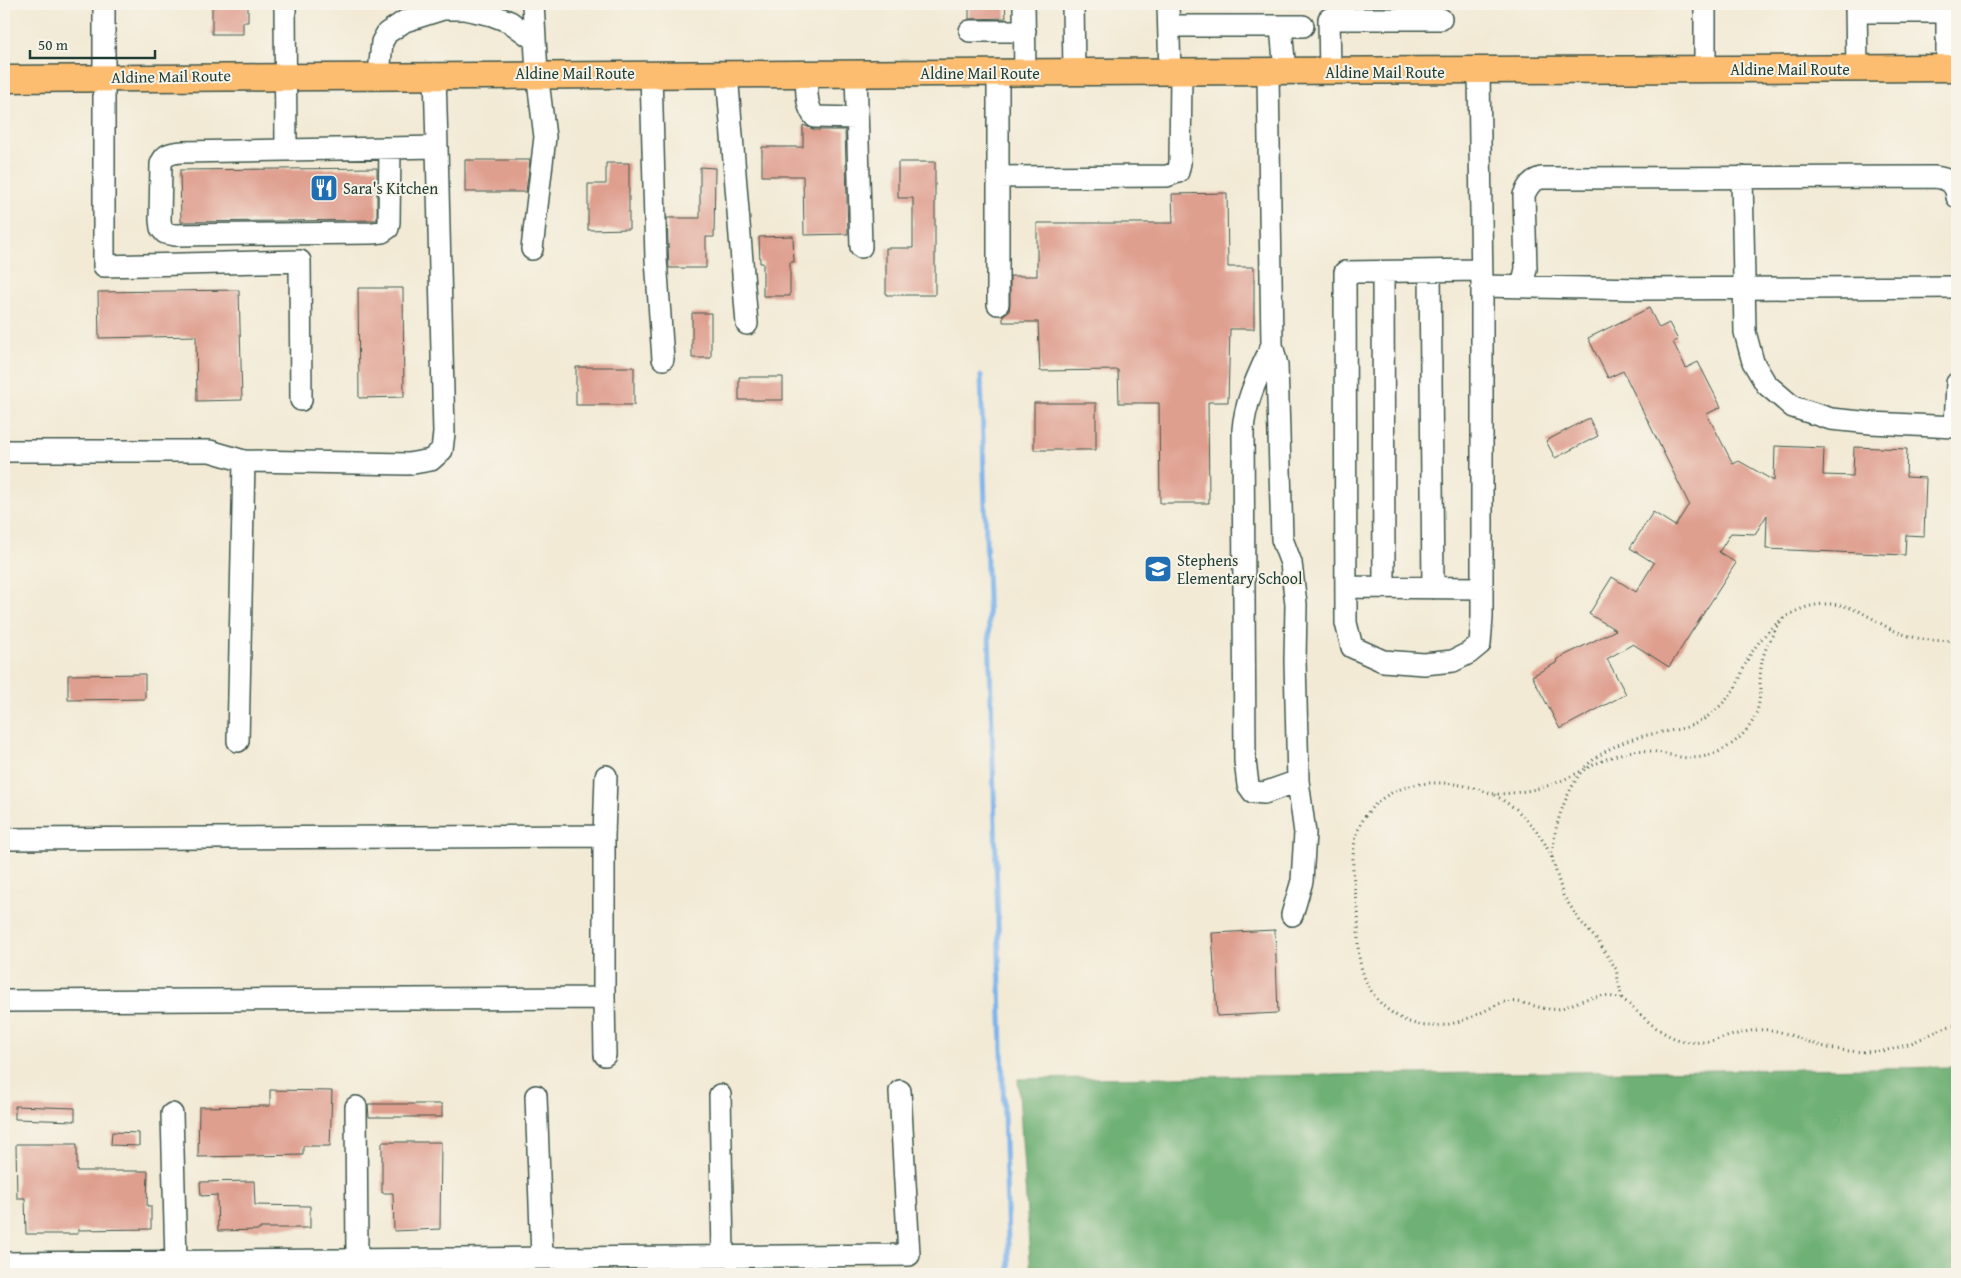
<svg xmlns="http://www.w3.org/2000/svg" width="1961" height="1278" font-family="'Gentium Book Plus',serif">
<style>
.forest{fill:#6eb074;stroke:#467654}
.lines{fill:none;stroke-linecap:round;stroke-linejoin:round}
.stream{stroke:#7cb3eb;stroke-width:5}
.building{fill:#df9f8f}
.minor-casing{stroke:#3f574c;stroke-width:24}
.major-casing{stroke:#3f574c;stroke-width:29}
.path{stroke:#3f574c;stroke-width:3;stroke-dasharray:1 4;stroke-linecap:butt}
.minor{stroke:#fff;stroke-width:21}
.major{stroke:#fcbd6f;stroke-width:26}
.labels{text-anchor:middle;dominant-baseline:central;stroke-width:4;stroke-linejoin:round;paint-order:stroke}
.street-label{font-size:16px;fill:#1f3d34;stroke:#f7f3e8}
.poi-label{font-size:16px;fill:#1f3d34;stroke:#f7f3e8;text-anchor:start}
</style>
<rect width="100%" height="100%" fill="#f7f3e8"/>
<filter id="ink" filterUnits="userSpaceOnUse"><feTurbulence type="fractalNoise" baseFrequency=".02" numOctaves="2"/><feDisplacementMap in="SourceGraphic" scale="10" xChannelSelector="R" yChannelSelector="G"/><feConvolveMatrix kernelMatrix="1 2 1 2 8 2 1 2 1" color-interpolation-filters="sRGB"/></filter>
<filter id="wash" filterUnits="userSpaceOnUse"><feTurbulence type="fractalNoise" baseFrequency=".0096" numOctaves="4" result="noise"/><feDisplacementMap in="SourceGraphic" scale="20" xChannelSelector="R" yChannelSelector="G"/><feGaussianBlur stdDeviation="1.12" result="paint"/><feColorMatrix in="noise" values="0 0 0 0 0 0 0 0 0 0 0 0 0 0 0 0 0 1.4 0 .05"/><feComposite in="paint" operator="in"/></filter>
<g filter="url(#wash)">
<rect width="100%" height="100%" fill="#f2ead5"/>
<path class="forest" d="M1957,1067V1274H1031L1018,1079Z"/>
<g class="lines">
<path class="stream" d="M981,376L1009,1274"/>
</g>
<g id="blocks">
<path class="building" d="M212,4H248V22H243V34H212Z
M969,4H1005L1006,18L969,19Z
M803,125L815,130H845L848,234L804,235L803,176H762V147H803Z
M465,160H530L526,192H465Z
M898,162H935V295H886V248H913V198H898Z
M606,163H629V229L588,230V184H606Z
M700,167L715,168L714,237H706V268H669L667,218H700Z
M377,168V220L181,222L180,170Z
M1227,193L1228,267H1254V329H1230L1228,402H1208L1209,503H1160L1159,403H1119L1118,370L1040,371L1038,322H1003V315L1009,311L1010,304V276H1037V223H1173L1172,194Z
M793,236L794,262H790V296H763V263H760L759,237Z
M358,288H403L404,397L359,398Z
M239,290L242,400L197,401L196,336L99,338L98,292Z
M1649,308L1659,328L1669,323L1678,340L1673,342L1686,368L1698,362L1721,407L1707,414L1733,464L1739,461L1774,481L1775,446L1824,448L1823,475L1853,476L1854,447L1907,449L1906,477L1926,478L1924,536L1906,535L1905,555L1766,549L1767,515L1755,534L1731,533L1719,552L1736,563L1669,667L1633,644L1607,659L1626,694L1560,729L1532,676L1556,663L1557,659L1616,630L1589,614L1612,577L1636,592L1654,563L1630,548L1653,512L1675,526L1689,504L1623,371L1608,378L1588,338Z
M692,313H711V358H692Z
M576,367H634V405H576Z
M739,377H783V400H739Z
M1034,403H1096V450H1034Z
M1589,418L1598,436L1555,458L1546,441Z
M145,674V699L68,700V675Z
M1275,930L1278,1013L1217,1016L1212,933Z
M270,1090L332,1091L330,1146H303V1155L198,1157L199,1107L270,1106Z
M368,1104H442V1117H369Z
M15,1106L75,1108V1121L15,1119Z
M112,1132L139,1133V1146L111,1145Z
M382,1142H441L440,1229L394,1231L393,1193H382Z
M16,1144H77V1171H148L147,1206H151V1229L78,1230V1234H26L25,1198H17Z
M254,1181L255,1205L310,1206V1228H260V1230L218,1231L217,1195L201,1196L200,1182Z"/>
</g>
</g>
<g filter="url(#ink)">
<use href="#blocks" fill-opacity="0" stroke="#3f574c" stroke-width="1"/>
<g class="lines">
<defs>
<path id="minor" d="M104,4V266L300,261L301,400
M285,4L286,150L437,147L435,74
M1024,4L1025,73
M1073,4L1074,73
M1168,4L1170,73
M1705,4V70
M1856,4L1857,69
M1856,12H1957
M1947,12V68
M1169,26H1303
M1281,26L1285,72
M970,31H1025
M1479,71L1482,286L1645,289L1957,287
M1330,72L1329,19H1441
M651,73L656,259L663,359
M727,73L747,324
M806,73C807,87 805,106 815,117L857,118
M856,73L861,247
M998,73V304
M1268,73L1272,345
M379,75L382,42L387,33L405,21L443,9H465L492,15L510,22L535,40
M286,150L183,152C172,153 165,153 161,164L160,220L161,228L165,233L175,235L373,233L382,232L388,228L389,222L390,148
M998,177L1167,176L1178,172L1180,163L1181,73
M1742,177L1745,332L1753,362L1766,384L1793,407L1831,419L1871,423L1955,427
M532,249L545,137L537,73L533,4
M1481,270L1345,272L1346,623L1352,647L1383,661L1424,664L1453,661L1469,653L1480,644L1482,617V286
M1430,271L1433,588
M1383,272L1384,587
M1522,286L1526,269L1524,195C1528,186 1531,181 1541,178L1934,177C1947,178 1956,183 1957,197
M1272,345L1277,365L1282,539L1291,563L1296,604L1295,661L1298,781L1264,793L1253,792L1248,785L1245,761L1243,430C1245,400 1260,372 1272,345Z
M1957,383L1955,427H1957
M4,451H210L244,461L408,464L431,460L442,450L444,433L437,147
M1346,587L1482,588
M238,741L244,461
M604,836L606,776
M4,839L604,836V998L4,1001
M1292,915L1302,881L1305,833L1298,781
M604,998L605,1055
M720,1095L723,1255
M536,1096L542,1257
M356,1107L357,1259
M172,1114L176,1261
M4,1263L909,1255L900,1091"/>
<path id="major" d="M4,79C655,70 1306,73 1957,68"/>
</defs>
<use href="#minor" class="minor-casing"/>
<use href="#major" class="major-casing"/>
<path class="path" d="M1783,618C1776,629 1768,641 1764,654C1754,685 1770,707 1741,736C1725,752 1703,761 1680,757C1664,754 1651,749 1634,751C1605,755 1580,774 1553,784C1536,790 1517,793 1500,794C1491,795 1483,790 1474,788C1444,780 1409,780 1383,798C1348,823 1350,864 1357,902C1359,914 1358,924 1358,936C1357,968 1368,999 1397,1016C1425,1033 1453,1026 1480,1013C1488,1010 1496,1004 1505,1002C1523,999 1540,1011 1558,1009C1571,1006 1583,998 1596,997C1604,996 1616,996 1623,1000C1627,1002 1630,1005 1633,1008C1651,1024 1666,1039 1690,1042C1717,1045 1743,1027 1770,1030C1787,1032 1804,1041 1821,1046C1840,1051 1861,1053 1881,1051C1895,1049 1908,1045 1920,1039C1933,1034 1943,1026 1957,1025
M1585,767C1604,749 1627,739 1652,734C1676,729 1692,730 1712,713C1720,707 1730,696 1735,688C1741,678 1743,667 1749,657C1766,628 1793,604 1828,604C1851,604 1868,616 1887,627C1909,639 1933,642 1957,640
M1495,795L1516,809L1536,830L1545,844L1552,858L1563,895L1580,921L1598,941L1616,969L1622,999
M1552,858C1554,826 1563,799 1581,772"/>
<use href="#minor" class="minor"/>
<use href="#major" class="major"/>
</g>
</g>
<defs>
<symbol id="restaurant-square" viewBox="-11 -11 22 22"><rect x="-9" y="-9" width="18" height="18" rx="4" fill="#1f6fb2" stroke="#f7f3e8"/><path d="M-5-6h1v4h1v-4h1v4h1v-4h1v5L-1.5 .5V6h-2V.5L-5-1ZM5-6V6H3V1.5H1.5Q1.5-4 5-6Z" fill="#fff"/></symbol>
<symbol id="school-square" viewBox="-11 -11 22 22"><rect x="-9" y="-9" width="18" height="18" rx="4" fill="#1f6fb2" stroke="#f7f3e8"/><path d="M0-5L7-2L0 1L-7-2ZM-4 1L0 2.5L4 1V4Q0 6-4 4Z" fill="#fff"/></symbol>
</defs>
<g fill-rule="evenodd">
<use href="#restaurant-square" x="308" y="172" width="32" height="32"/>
<use href="#school-square" x="1142" y="553" width="32" height="32"/>
</g>
<g class="labels">
<g class="street-label">
<text x="1790" y="69">Aldine Mail Route</text>
<text x="1385" y="72">Aldine Mail Route</text>
<text x="575" y="73">Aldine Mail Route</text>
<text x="980" y="73">Aldine Mail Route</text>
<text transform="translate(171 76) rotate(-1)">Aldine Mail Route</text>
</g>
<g class="poi-label">
<text x="343" y="188">Sara's Kitchen</text>
<text x="1177" y="560">Stephens<tspan x="1177" dy="18">Elementary School</tspan></text>
</g>
</g>
<rect width="1961" height="1278" fill="none" stroke="#f7f3e8" stroke-width="20"/>
<path d="M30 50v8h125v-8" fill="none" stroke="#1f3d34" stroke-width="2.5"/>
<text x="38" y="50" font-size="15" fill="#1f3d34" stroke="#f7f3e8" stroke-width="4" paint-order="stroke">50 m</text>
</svg>
